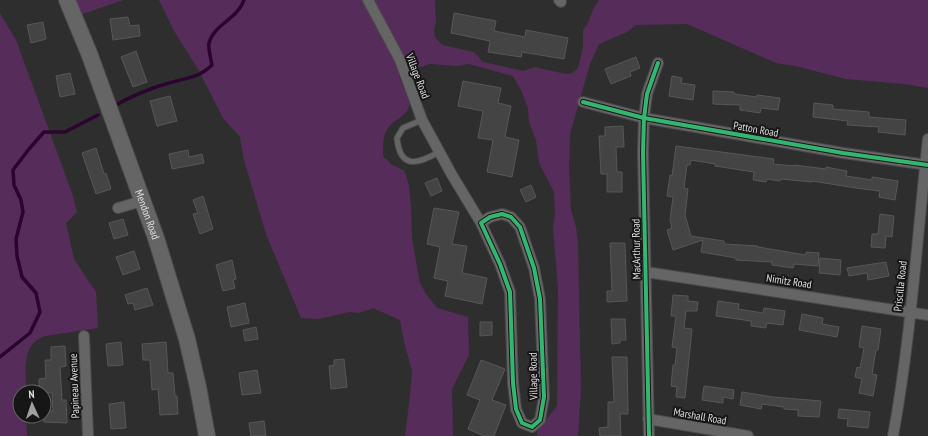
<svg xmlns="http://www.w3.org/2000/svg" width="928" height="436" font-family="'PT Sans Narrow',sans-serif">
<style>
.green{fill:#562d5a}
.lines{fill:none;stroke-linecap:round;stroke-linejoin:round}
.stream{stroke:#2b0430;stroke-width:3.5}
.building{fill:#454445;stroke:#585758}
.service-casing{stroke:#4b4a4b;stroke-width:7}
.minor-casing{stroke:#4b4a4b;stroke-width:12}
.primary-casing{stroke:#4b4a4b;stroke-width:18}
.service{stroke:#666566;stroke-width:5}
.minor{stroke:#666566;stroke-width:10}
.primary{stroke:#666566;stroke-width:16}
.cycleway-casing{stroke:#171617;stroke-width:6}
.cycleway{stroke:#33b770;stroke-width:4}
.labels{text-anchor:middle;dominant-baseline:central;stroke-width:4;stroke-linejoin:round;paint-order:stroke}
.street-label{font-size:11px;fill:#dedcde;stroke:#171617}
</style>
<rect width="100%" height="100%" fill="#2f2e2f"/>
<path class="green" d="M66,0H123L77,16Z
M159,0H435L436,22L434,29L435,37L442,45L474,52L483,62L524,71L534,67L566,74L572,73L578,68L583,47V30L587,25L593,10L599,0H928V88L904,84L846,79L795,66L776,63L687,24L636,25L627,32L599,44L590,64L570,134L569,167L571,210L576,227L578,243L581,391L578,436H537L538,430L557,406L558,288L553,228L555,213L554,192L539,163L536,140L529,122L528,108L521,90L513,76L469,64L457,66L430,64L408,71L399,76C402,85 408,94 409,103C411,114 393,120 388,128C382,137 383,146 383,156L392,165L404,170L409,185L411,206L412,239L420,283L426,294L437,308L468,317L469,355L452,389L453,436H405L410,396L412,371L404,342L400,320L373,308L359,313L350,312L318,319L301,318L266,234L244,160L240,137L223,118L198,69L174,31Z
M0,13L16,40L72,193L77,212L66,223L74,259L96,292L98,328L45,336C21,344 26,371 26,392H20V416H26L27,436H0Z"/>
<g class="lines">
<path class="stream" d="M116,105C132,96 151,88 169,83C185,78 199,78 212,65C211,59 208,49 209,43C214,24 238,19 244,0
M0,357L30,333L40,312L36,293L22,277L17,256L16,239L23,212L21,200L14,185L13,170L29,149L44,132H65L98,115"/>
</g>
<path class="building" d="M454,13L496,21L494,31L525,37L526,30L568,38L564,59L522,52L521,57L488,52L490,41L451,33Z
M128,17L130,26L139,25L140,36L113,40L110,19Z
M43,22L46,39L31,43L27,25Z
M136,51L147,82L133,87L121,57Z
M636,57L640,68L630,72L631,76L611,84L605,69Z
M70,73L75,94L60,97L56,76Z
M672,76L682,78L681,83L695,85L693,100L669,96Z
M463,81L501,88L498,103L511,106L505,137L519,140L512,177L487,172L493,140L478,138L483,111L458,106Z
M713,91L734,92V94L757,97V95L780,98L778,110L761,108L760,113L740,110V105L713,104Z
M170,96L177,121L157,126L150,101Z
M814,103L833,105V109L869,112V117L906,120L905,135L878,132L879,127L847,125L848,121L813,117Z
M623,126L624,147H616L617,172H622V192H607V174H601L599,136H605V127Z
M676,146L774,159L773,164L794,166V165L826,169V167L847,171L846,176L872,180V177L898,181L895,200L879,197L880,191L856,188L812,181V182L781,179L780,181L767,179L766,182L753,180L754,172L715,166V164L691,160L690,165H687L684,188L688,189L685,215L691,236L724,241V244L758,246V247L806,255V252L819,253L818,266L794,264L793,268L772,265V262L736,260V258L701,252L703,240L673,250L667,230L672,228L670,220L673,197L667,196L670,175L672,176Z
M96,148L104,174L106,173L111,189L96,194L82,153Z
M188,150L189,157L202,154L204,163L172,169L169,154Z
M437,178L442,191L431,196L425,183Z
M531,185L536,197L526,202L520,190Z
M203,196L213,229L200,234L193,214L198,213L193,200Z
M434,208L459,212L452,244L467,246L462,273L487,278L482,304L445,296L448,281L434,278L440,247L427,244Z
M880,214L894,216L892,237L886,236L885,248L871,247L872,234H878Z
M123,219L128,235L114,239L109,223Z
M610,243H625L627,301L607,302V291H612Z
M134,251L140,269L123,275L116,257Z
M820,258L841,260L840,275L819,273Z
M232,260L236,279L233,280L235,288L223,291L216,265Z
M886,262L889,276L868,280L867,273L849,276L847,268Z
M147,288L153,305L135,310L133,303L128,304L125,295Z
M673,295L688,296V301L698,302L697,311H686L684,328L692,329L685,398L676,397L677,387L671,386L673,365H675L677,348L672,347L676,316H671Z
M718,301L739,304L738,309L763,313L764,308L785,311L783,325L767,323L766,328L751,326V321L716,316Z
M245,303L249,323L231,327L227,307Z
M802,314L823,318L822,324L839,327L837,337L799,330Z
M611,319H625L626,340H620V343L612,344Z
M480,322H492V335L480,336Z
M862,326L881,329L878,350H876L872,374L877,375L873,396L859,393L862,379L855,377L857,367L860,368L864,348L859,347Z
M256,327L258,339L245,341L243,330Z
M121,342L123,365L108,366L106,344Z
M166,342L168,373H173L175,396H177L178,414L160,415L158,389L152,390L150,360H143L142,344Z
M65,346L66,366L60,367L62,400H66L67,423L44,422V412L53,411L52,393L39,392V379L46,378L45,360H51V347Z
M612,357H627L628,414H620L621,436H600L599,428L608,427V402H614Z
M344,359L347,387L331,389L329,366L334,365V360Z
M481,360L505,369L492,400L506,405L494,436H484L468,429L480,400L467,395Z
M257,370L261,393L242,395L239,373Z
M704,386L734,390L733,399L723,397V403L702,400Z
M742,392L773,397L821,401L819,417L798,416V410L784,409V407L762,404L761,409L740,405Z
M124,402L126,428L111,429L109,404Z
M839,409L870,412L868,428L847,426L848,419L838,418Z
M264,421L266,436H251L249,423Z"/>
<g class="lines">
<defs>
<path id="service" d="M422,120L403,128L397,138C400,170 418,164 439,152"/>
<path id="minor" d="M368,0L400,60L422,120L452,175L481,223
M559,0L561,2
M583,102L644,118L843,153L928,165
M118,208L142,201
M502,214L511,217L520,227L534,268L540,299L544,397L540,420L532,427L522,423L516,409L513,383L510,292L500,264L481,223L490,217Z
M646,272L928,315
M84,336L88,436
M648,419L748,436
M649,436L643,153L644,118L647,94L658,63
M893,436C911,338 917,238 928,139"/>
<g id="primary">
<path id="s1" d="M67,0L89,53L156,238L187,339L198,387L207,436"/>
</g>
</defs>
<use href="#service" class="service-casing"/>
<use href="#minor" class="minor-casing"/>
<use href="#primary" class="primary-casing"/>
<use href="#service" class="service"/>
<use href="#minor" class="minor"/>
<use href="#primary" class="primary"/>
<defs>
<path id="cycleway" d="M583,102L644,118L843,153L928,165
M502,214L511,217L520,227L534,268L540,299L544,397L540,420L532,427L522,423L516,409L513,383L510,292L500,264L481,223L490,217Z
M649,436L643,153L644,118L647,94L658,63"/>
</defs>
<use href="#cycleway" class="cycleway-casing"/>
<use href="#cycleway" class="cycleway"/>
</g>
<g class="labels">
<g class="street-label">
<text transform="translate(418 76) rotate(69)">Village Road</text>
<text transform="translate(756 129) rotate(10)">Patton Road</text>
<text stroke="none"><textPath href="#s1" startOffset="229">Mendon Road</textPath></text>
<text transform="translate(636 249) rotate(-91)">MacArthur Road</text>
<text transform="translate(789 281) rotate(9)">Nimitz Road</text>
<text transform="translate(900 286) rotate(-84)">Priscilla Road</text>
<text transform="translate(533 376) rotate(-91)">Village Road</text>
<text transform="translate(74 386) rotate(-92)">Papineau Avenue</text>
<text transform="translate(700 416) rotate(10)">Marshall Road</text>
</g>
</g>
<g transform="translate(32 404) rotate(357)"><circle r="19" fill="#171617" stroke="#676567"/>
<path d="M0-3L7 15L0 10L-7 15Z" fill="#a19fa1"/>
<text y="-6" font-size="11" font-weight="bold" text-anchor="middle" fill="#dedcde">N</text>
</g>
</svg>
